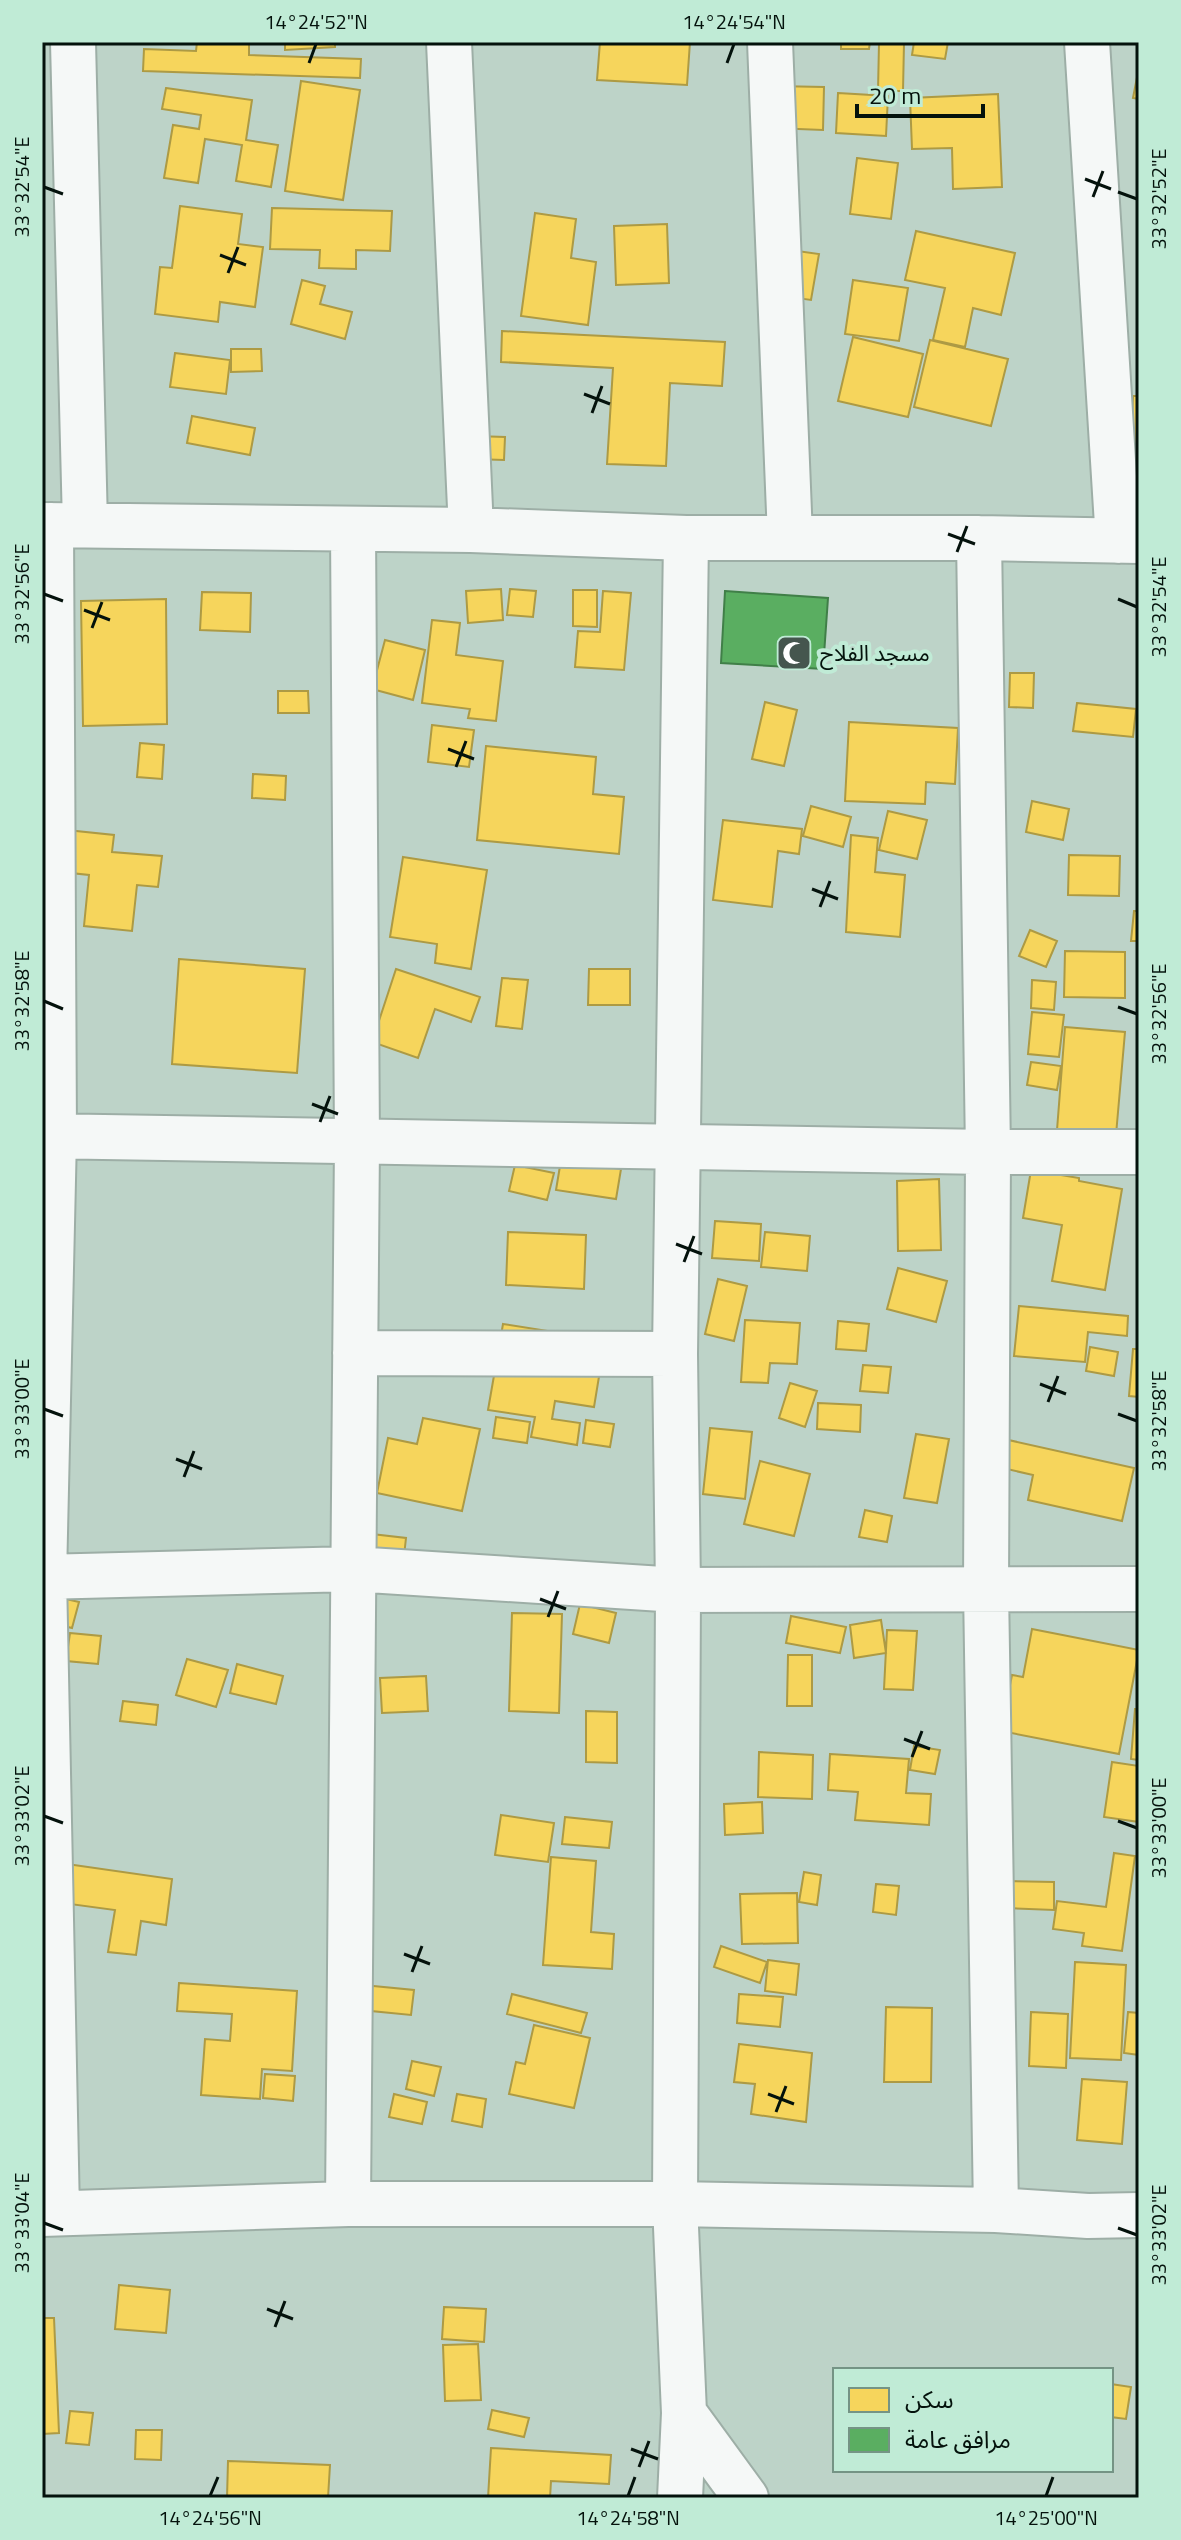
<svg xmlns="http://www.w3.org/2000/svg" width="1181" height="2540" font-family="'Titillium Web','Noto Sans Arabic',sans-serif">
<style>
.homes{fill:#f6d55c;stroke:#ad9a44;stroke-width:2}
.public{fill:#5aae61;stroke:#407f48;stroke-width:2}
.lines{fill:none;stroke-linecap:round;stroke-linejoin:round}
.minor-casing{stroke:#9daea6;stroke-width:48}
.minor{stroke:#f5f8f7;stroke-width:44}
.ticks{fill:none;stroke:#04120c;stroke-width:3}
.labels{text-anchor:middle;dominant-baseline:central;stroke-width:8;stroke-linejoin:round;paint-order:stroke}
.poi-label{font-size:22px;fill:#04120c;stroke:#c0ebd6;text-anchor:start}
.neatline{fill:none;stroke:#04120c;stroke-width:3}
.ticks-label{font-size:20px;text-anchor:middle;fill:#04120c}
</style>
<rect width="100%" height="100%" fill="#bdd3c8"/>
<path class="homes" d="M197,42H249V55L361,59L360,78L143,71L144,49L196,51Z
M285,42H335V47L285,50Z
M600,42H690L687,85L597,80Z
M841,42H870L869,49H841Z
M914,42H948L945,59L912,55Z
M879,43H904L903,91H878Z
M1139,67V99L1133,98Z
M301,81L360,90L343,200L285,191Z
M775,86L824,87L823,130L773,128Z
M166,88L252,100L246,140L278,145L271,187L236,181L242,145L205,139L198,183L164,178L173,125L199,129L201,115L162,109Z
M838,93L888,96L886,136L836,133Z
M998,94L1002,187L953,189L952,148L912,149L910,98Z
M857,158L898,163L891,219L850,214Z
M180,206L242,214L238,244L263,247L255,307L220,302L218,322L155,314L160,267L172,268Z
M272,208L392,211L390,251L356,250V269L319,268L320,250L270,249Z
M535,213L576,219L571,258L596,262L588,325L521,316Z
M667,224L669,283L616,285L614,226Z
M916,231L1015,253L1001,315L973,308L965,347L933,340L945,288L905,280Z
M1138,242H1139V318H1137Z
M790,250L819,254L811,300L782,296Z
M302,280L325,286L320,304L352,312L345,339L291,324Z
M853,280L908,288L899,341L845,334Z
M502,331L725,342L722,386L670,383L666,466L607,464L613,368L501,362Z
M853,337L923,354L908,417L838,401Z
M930,340L1008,359L991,426L914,407Z
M231,349H261L262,371L231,372Z
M175,353L230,360L226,394L170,387Z
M1133,396H1139V501H1128Z
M192,416L255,428L250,455L187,443Z
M475,436L505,437L504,460L474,459Z
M501,589L503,620L468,623L466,591Z
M510,589L536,591L533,617L507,615Z
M573,590H597V627L573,626Z
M603,591L631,593L624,670L575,667L578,631L600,632Z
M202,592L251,593L250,632L200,630Z
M166,599L167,724L83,726L81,601Z
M432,620L460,623L456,655L503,661L496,721L468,718L470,709L422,703Z
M385,640L425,650L413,700L372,689Z
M1010,673H1034L1033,708L1009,707Z
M278,691H308L309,713H278Z
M765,702L797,710L784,766L752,759Z
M1077,703L1136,709L1133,737L1073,731Z
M849,722L958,728L955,784L926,782L925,804L845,801Z
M432,725L474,730L469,767L428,762Z
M140,743L164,745L162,779L137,777Z
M486,746L596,757L593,794L624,797L619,854L477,840Z
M253,774L286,776L285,800L252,798Z
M1032,801L1069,809L1063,840L1026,832Z
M811,806L851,817L843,847L803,836Z
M888,811L927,820L917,859L879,850Z
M723,820L802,829L799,854L778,851L772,907L713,900Z
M57,829L114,835L112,852L162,856L158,887L137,885L132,931L84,926L89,875L52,871Z
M851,835L878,838L875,872L905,875L900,937L846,932Z
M1069,855L1120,856L1119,896L1068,895Z
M403,857L487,870L471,969L435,963L437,944L390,937Z
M1134,911H1139V941H1131Z
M1030,930L1057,941L1046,967L1019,956Z
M1065,951L1125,952V998L1064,997Z
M179,959L305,969L297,1073L172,1064Z
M396,969L480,997L471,1022L435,1009L418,1058L372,1042Z
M589,969H630V1005H588Z
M502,978L528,980L522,1029L496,1026Z
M1032,980L1056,982L1054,1010L1031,1008Z
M1032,1012L1064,1015L1059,1057L1028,1054Z
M1065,1027L1125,1032L1116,1135L1057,1130Z
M1031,1062L1061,1066L1057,1090L1027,1085Z
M561,1160L621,1169L616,1199L556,1190Z
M515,1165L554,1173L547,1200L509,1191Z
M1031,1170L1079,1178V1181L1122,1189L1105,1290L1052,1281L1062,1225L1023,1218Z
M939,1179L941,1250L898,1251L897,1181Z
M715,1221L761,1224L759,1261L712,1258Z
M508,1232L586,1235L584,1289L506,1285Z
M765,1232L810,1236L807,1271L761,1267Z
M898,1268L947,1281L936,1322L887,1309Z
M718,1279L747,1286L734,1341L705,1334Z
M1019,1306L1128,1316L1127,1336L1088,1332L1085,1362L1014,1356Z
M745,1320L800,1323L797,1364L770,1363L768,1383L741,1382Z
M838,1321L869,1324L866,1351L836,1349Z
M503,1324L605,1340L594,1407L555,1401L552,1419L580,1423L577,1445L531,1437L535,1417L488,1410Z
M1090,1347L1118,1352L1114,1376L1086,1371Z
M1133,1349H1139V1397L1129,1396Z
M863,1365L891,1367L888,1393L860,1391Z
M790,1383L817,1391L805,1427L779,1418Z
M818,1403L861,1405L860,1432L817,1429Z
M496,1417L530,1422L527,1443L493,1438Z
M423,1418L480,1429L462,1511L377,1493L388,1438L417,1444Z
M586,1420L614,1424L610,1447L583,1443Z
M710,1428L752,1432L745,1499L703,1494Z
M916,1434L949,1439L937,1503L904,1498Z
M1004,1439L1134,1468L1122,1521L1028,1500L1033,1475L998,1467Z
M760,1461L810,1474L794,1536L744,1524Z
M865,1510L892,1516L887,1542L859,1537Z
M363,1533L406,1538L402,1574L359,1569Z
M49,1595L79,1602L72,1628L43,1621Z
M580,1604L616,1613L609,1643L573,1634Z
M512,1613L562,1614L559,1713L509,1711Z
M791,1616L846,1627L840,1653L786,1643Z
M881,1620L886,1653L854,1658L850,1625Z
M1032,1629L1139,1650L1119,1754L1001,1731L1012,1675L1023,1677Z
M887,1630L917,1631L913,1690L884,1689Z
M70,1633L101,1636L98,1664L66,1661Z
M788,1655H812V1706H787Z
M187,1659L228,1670L216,1707L176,1695Z
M237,1664L283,1676L276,1704L230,1693Z
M426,1676L428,1711L382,1713L380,1678Z
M123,1701L158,1705L156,1725L120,1721Z
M1135,1709H1139V1760L1131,1759Z
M586,1711L617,1712V1763L586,1762Z
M914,1746L940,1750L935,1774L910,1770Z
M759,1752L813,1755L812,1799L758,1797Z
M830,1754L909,1759L906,1793L931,1794L929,1825L855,1820L858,1792L828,1790Z
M1112,1762L1139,1766V1822L1104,1817Z
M762,1802L763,1833L725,1835L724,1804Z
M501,1815L554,1823L548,1862L495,1855Z
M565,1817L612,1822L609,1848L562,1844Z
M1114,1853L1135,1856L1122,1951L1082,1946L1084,1933L1053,1929L1057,1901L1106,1907Z
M551,1857L596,1861L591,1932L614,1934L612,1969L543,1965Z
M60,1863L172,1879L166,1925L141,1921L136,1955L108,1952L115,1910L55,1902Z
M804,1872L821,1875L817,1905L799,1902Z
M1005,1881L1054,1882V1910L1004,1908Z
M876,1884L899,1886L896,1915L873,1912Z
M797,1893L798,1943L742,1944L740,1894Z
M721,1946L767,1962L760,1983L714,1967Z
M768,1960L799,1964L796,1995L765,1991Z
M1075,1962L1126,1965L1121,2060L1070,2058Z
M179,1983L297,1991L292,2071L262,2069L260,2099L201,2095L205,2039L230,2041L232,2014L177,2011Z
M363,1985L414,1990L411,2015L361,2010Z
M512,1994L587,2013L581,2033L507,2014Z
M739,1994L783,1997L780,2027L737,2023Z
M886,2007L932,2008L931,2082H884Z
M1031,2012L1068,2014L1066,2068L1029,2066Z
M1128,2012L1139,2013V2055L1124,2053Z
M534,2025L590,2038L574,2108L509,2094L516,2062L525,2064Z
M739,2044L812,2053L806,2122L751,2114L755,2084L734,2082Z
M412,2061L441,2067L434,2096L406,2089Z
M265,2074L295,2076L293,2101L263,2098Z
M1082,2079L1127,2082L1122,2144L1077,2140Z
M394,2094L427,2102L422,2124L389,2117Z
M457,2094L486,2099L482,2127L452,2121Z
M119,2285L170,2290L166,2333L115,2329Z
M444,2307L486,2309L484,2342L442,2339Z
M42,2318H54L59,2433L42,2434Z
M478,2344L481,2400L445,2401L443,2345Z
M1111,2384L1131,2387L1126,2419L1111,2417Z
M492,2410L529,2418L524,2437L488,2429Z
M70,2411L93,2413L89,2445L66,2443Z
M136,2430H162L161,2460L135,2459Z
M491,2448L611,2455L609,2484L551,2481L550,2498H488Z
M228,2461L330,2465L328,2498H227Z"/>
<path class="public" d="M725,591L828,598L823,669L721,663Z"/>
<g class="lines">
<defs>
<path id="minor" d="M73,42L85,525
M449,42L471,530
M770,42L790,537
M1087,42L1118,541
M42,525L471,530L686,538H979L1139,541
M51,525L54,1136L44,1577L57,2213
M979,538L988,1152L986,1589L996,2210
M42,1136L988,1152H1139
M355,1353L675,1354
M42,1577L353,1569L678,1590L1139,1589
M348,2204L357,1142L353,529
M42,2214L348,2204H675L996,2210L1088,2216L1139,2215
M684,2413L746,2498
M680,2498L684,2413L675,2204L678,1590L675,1354L686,538"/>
</defs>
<use href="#minor" class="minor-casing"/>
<use href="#minor" class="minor"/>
</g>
<path class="ticks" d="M309,63L316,44M727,63L734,44M1085,179L1111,189M44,187L63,194M1118,192L1137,199M1093,197L1103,171M220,255L246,265M228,273L238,247M584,394L610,404M592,413L602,386M948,534L975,544M957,552L967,526M44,594L63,601M1118,599L1137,607M84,610L110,620M92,628L102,602M448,749L474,759M456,767L466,741M812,889L838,899M820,907L830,881M44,1001L63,1009M1118,1007L1137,1014M312,1104L338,1114M320,1122L330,1096M676,1244L702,1254M684,1262L694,1236M1040,1384L1066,1394M1048,1402L1058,1376M44,1409L63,1416M1118,1414L1137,1421M176,1459L202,1469M184,1477L194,1451M540,1599L566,1609M548,1617L558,1591M904,1739L930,1749M912,1757L922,1731M44,1816L63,1823M1118,1821L1137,1828M404,1954L430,1964M412,1972L422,1946M768,2094L794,2104M776,2112L786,2086M44,2223L63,2230M1118,2228L1137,2235M267,2309L293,2319M275,2327L285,2301M631,2449L658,2459M639,2467L649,2441M210,2496L218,2477M628,2496L635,2477M1046,2496L1053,2477"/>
<defs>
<symbol id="mosque-square" viewBox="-11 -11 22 22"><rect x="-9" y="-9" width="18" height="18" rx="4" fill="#45564e" stroke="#c0ebd6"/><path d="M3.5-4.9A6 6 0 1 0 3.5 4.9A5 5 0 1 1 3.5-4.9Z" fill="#fff"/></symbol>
</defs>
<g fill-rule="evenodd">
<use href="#mosque-square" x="774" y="633" width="40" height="40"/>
</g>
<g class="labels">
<g class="poi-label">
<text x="820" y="653">مسجد الفلاح</text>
</g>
</g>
<rect width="1181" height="2540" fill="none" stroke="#c0ebd6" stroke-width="88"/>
<rect x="833" y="2368" width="280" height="104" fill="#c0ebd6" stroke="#759485" stroke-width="2"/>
<rect x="849" y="2388" width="40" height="24" fill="#f6d55c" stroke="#759485" stroke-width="2"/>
<text x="905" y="2408" font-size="24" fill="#04120c">سكن</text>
<rect x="849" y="2428" width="40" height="24" fill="#5aae61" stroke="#759485" stroke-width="2"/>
<text x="905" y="2448" font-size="24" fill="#04120c">مرافق عامة</text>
<path d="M857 104v12h126v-12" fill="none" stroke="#04120c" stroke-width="4"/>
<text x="869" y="104" font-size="24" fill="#04120c" stroke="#c0ebd6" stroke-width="6" paint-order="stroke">20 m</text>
<rect x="44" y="44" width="1093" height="2452" class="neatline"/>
<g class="ticks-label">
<text x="316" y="29">14°24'52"N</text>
<text x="734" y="29">14°24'54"N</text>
<text transform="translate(22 187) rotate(-90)" y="7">33°32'54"E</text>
<text transform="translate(1159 199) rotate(-90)" y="7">33°32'52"E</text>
<text transform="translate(22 594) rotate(-90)" y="7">33°32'56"E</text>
<text transform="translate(1159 607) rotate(-90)" y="7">33°32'54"E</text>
<text transform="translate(22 1001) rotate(-90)" y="7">33°32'58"E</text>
<text transform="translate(1159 1014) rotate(-90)" y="7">33°32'56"E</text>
<text transform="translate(22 1409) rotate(-90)" y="7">33°33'00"E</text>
<text transform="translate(1159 1421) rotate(-90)" y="7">33°32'58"E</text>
<text transform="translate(22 1816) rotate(-90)" y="7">33°33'02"E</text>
<text transform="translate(1159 1828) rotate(-90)" y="7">33°33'00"E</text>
<text transform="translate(22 2223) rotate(-90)" y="7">33°33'04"E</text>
<text transform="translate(1159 2235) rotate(-90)" y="7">33°33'02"E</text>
<text x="210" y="2525">14°24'56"N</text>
<text x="628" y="2525">14°24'58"N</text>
<text x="1046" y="2525">14°25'00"N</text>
</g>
</svg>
